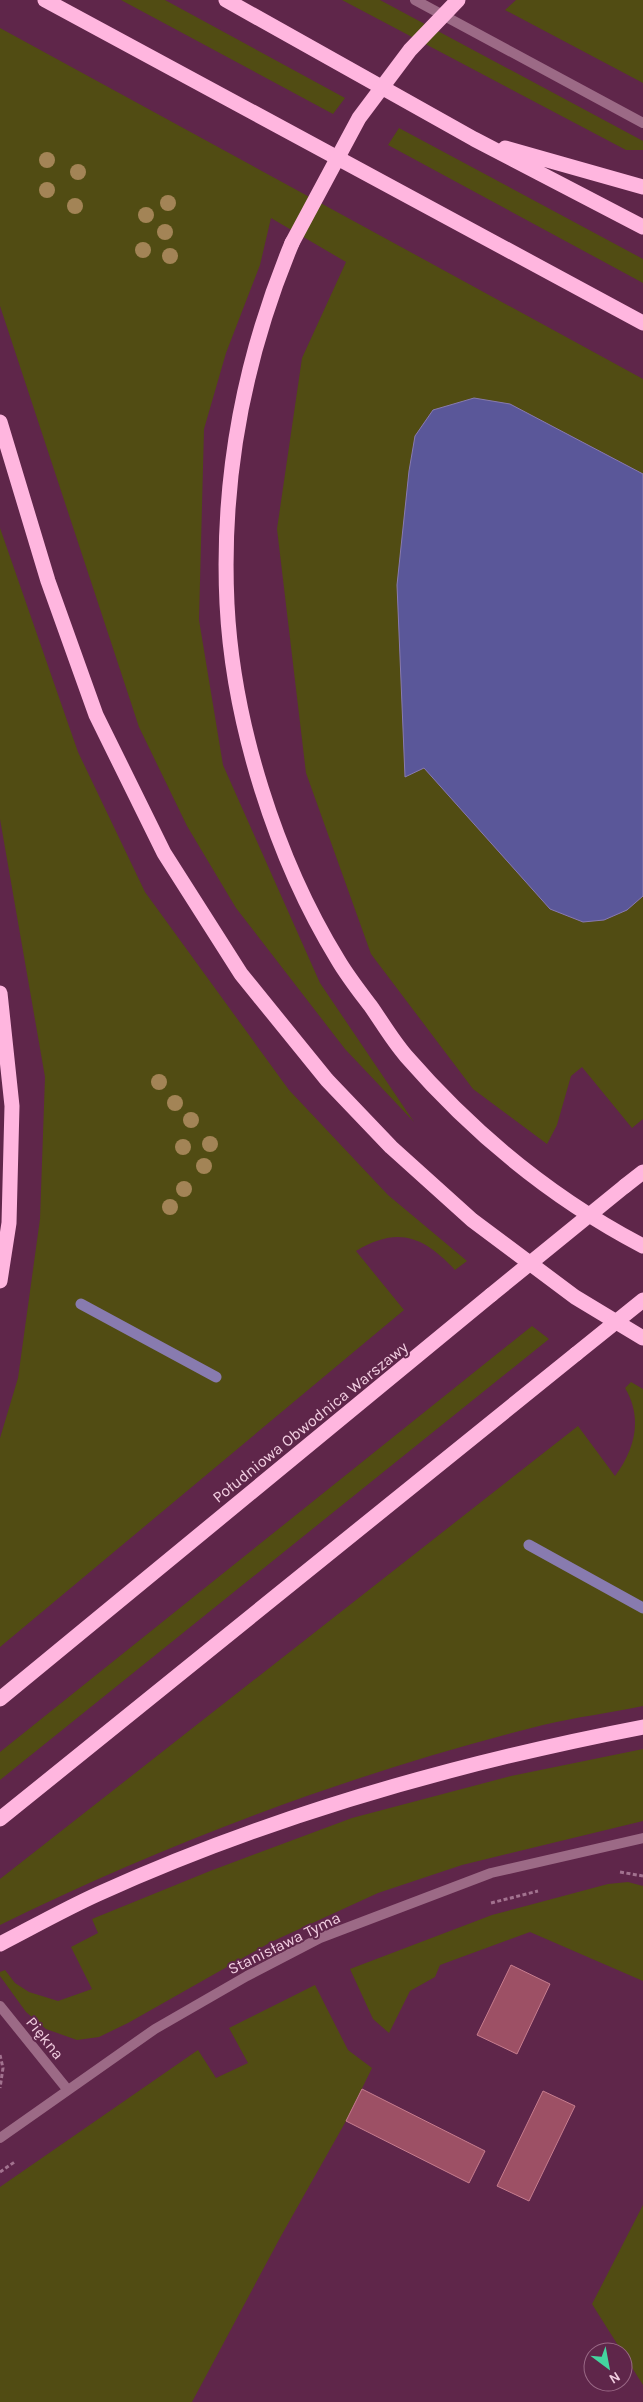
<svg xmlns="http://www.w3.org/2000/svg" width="643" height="2402" font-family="Karla,sans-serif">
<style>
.green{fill:#514c13}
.water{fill:#5a5799;stroke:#887baf}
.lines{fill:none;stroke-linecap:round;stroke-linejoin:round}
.stream{stroke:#887baf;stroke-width:11}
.building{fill:#9d5065;stroke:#c77d8f}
.path{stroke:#a2728f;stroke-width:3;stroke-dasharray:4 2.5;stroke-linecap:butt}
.service{stroke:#9c6a86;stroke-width:10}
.tertiary{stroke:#9c6a86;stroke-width:10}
.motorway{stroke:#ffb6df;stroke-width:15}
.motorway-bridge{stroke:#ffb6df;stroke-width:15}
.tree{fill:#a38456}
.labels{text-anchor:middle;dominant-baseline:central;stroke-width:4;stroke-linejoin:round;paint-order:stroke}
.street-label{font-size:16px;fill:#f2cee1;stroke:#5f264a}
</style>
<rect width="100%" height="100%" fill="#5f264a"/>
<path class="green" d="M121,0H165L345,98L333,114Z
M342,0H380L643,141V150H626Z
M516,0H643V83L505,10Z
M0,28L643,379V474L510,404L433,410L415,436L409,471L397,586L405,776L424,768L550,909L583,922L604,920L627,910L643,896V1119L632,1128L582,1067L571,1076L557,1125L547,1144L473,1089L371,954L306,773L277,529L302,358L346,262L271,218L260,265L226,353L204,429L199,620L223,765L320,983L414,1122L345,1049L236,908L187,826L139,727L0,306Z
M399,128L643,259V283L388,145Z
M0,528L78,752L145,892L289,1090L388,1195L467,1261L455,1270C423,1236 398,1226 356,1251L404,1310L0,1647V1438L18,1378L40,1219L45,1077L0,819Z
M532,1326L549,1339L0,1780V1752Z
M631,1382L643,1389V1706C610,1713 576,1717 543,1725C355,1772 174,1840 0,1925V1879L578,1426L615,1476C635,1449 643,1418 625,1388Z
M643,1749V1821L462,1865L378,1893L271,1942L128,2023L99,2037L77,2040L46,2029L26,2012L0,1976V1972L5,1970L15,1983L29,1992L58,2001L92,1989L71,1947L98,1933L92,1919L210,1871L352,1818L511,1776Z
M628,1882L643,1886V1981L530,1932L440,1965L435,1977L410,1991L389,2033L373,2019L350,1969L492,1915L608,1884Z
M315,1985L348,2050L372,2068L346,2121L281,2236L192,2402H0V2187L198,2050L216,2078L248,2063L229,2028Z
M643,2205V2385L592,2304Z"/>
<path class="water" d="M474,398L510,404L643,474V896L627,910L604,920L583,922L550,909L424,768L405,777L397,585L409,471L415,436L433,410Z"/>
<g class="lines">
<path class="stream" d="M81,1304L216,1377
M529,1545L643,1608"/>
</g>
<path class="building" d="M511,1965L550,1984L517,2054L477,2035Z
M362,2089L485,2151L469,2183L346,2121Z
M543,2091L575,2106L529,2201L497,2186Z"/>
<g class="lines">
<path class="path" d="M620,1872L643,1876
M491,1903L538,1891
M0,2055L3,2068L0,2088
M0,2172L16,2161"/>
<path class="service" d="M415,0L643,123"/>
<path class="tertiary" d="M0,2006L67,2089
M0,2138L155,2029L247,1976L320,1938L491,1873L643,1838"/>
<path class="motorway" d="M45,0L643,323
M226,0L474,139L643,227
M505,148L643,187
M292,243C244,358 221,479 227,604C233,723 276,859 338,960C348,977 360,992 372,1008C383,1024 393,1041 406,1056C473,1133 553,1199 643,1246
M0,422L48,581L96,715L164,853L241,974L327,1080L391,1147L472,1220L575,1297L643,1338
M0,993L12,1106L9,1223L0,1281
M625,1186L643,1172
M0,1699L491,1295
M0,1819L576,1354
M0,1944C33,1927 65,1909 98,1894C272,1815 456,1763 643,1727"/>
<path class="motorway-bridge" d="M292,243L359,118L410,50L458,0
M491,1295L625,1186
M576,1354L643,1300"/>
</g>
<g class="tree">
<circle cx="47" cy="160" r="8"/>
<circle cx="78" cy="172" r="8"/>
<circle cx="47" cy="190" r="8"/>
<circle cx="168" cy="203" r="8"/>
<circle cx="75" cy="206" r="8"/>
<circle cx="146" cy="215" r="8"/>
<circle cx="165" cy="232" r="8"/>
<circle cx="143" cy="250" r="8"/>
<circle cx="170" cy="256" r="8"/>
<circle cx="159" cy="1082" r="8"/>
<circle cx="175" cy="1103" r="8"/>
<circle cx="191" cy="1120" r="8"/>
<circle cx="210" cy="1144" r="8"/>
<circle cx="183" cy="1147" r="8"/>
<circle cx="204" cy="1166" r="8"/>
<circle cx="184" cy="1189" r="8"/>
<circle cx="170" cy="1207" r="8"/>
</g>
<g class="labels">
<g class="street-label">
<text transform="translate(310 1422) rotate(-39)">Południowa Obwodnica Warszawy</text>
<text transform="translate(284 1943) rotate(-26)">Stanisława Tyma</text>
<text transform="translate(45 2038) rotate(51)">Piękna</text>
</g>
</g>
<g transform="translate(608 2367) rotate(148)"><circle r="24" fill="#5f264a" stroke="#9a6986"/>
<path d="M0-4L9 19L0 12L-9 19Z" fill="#44d49f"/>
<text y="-8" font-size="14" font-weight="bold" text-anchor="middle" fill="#f2cee1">N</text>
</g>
</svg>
